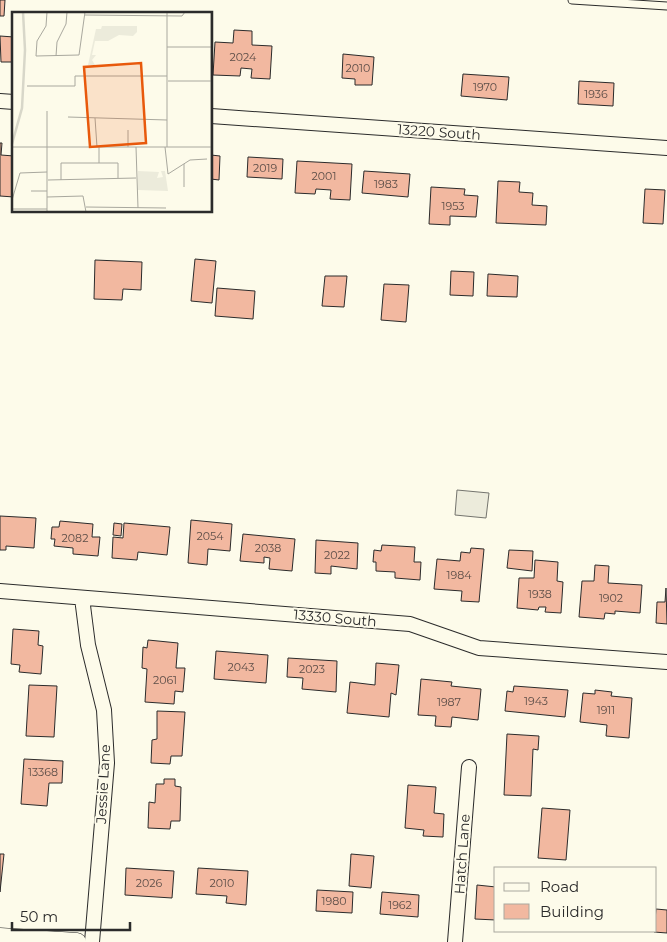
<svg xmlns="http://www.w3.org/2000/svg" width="667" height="942" font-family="Montserrat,sans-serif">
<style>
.green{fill:#ecebdb;stroke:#74746e}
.building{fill:#f2b8a0;stroke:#2b2b2b}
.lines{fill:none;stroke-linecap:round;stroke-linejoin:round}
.service-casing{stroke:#2b2b2b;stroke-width:9}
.minor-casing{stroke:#2b2b2b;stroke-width:16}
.tertiary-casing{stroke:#2b2b2b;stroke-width:19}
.service{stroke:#fdfbea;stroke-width:7}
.minor{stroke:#fdfbea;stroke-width:14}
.tertiary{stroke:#fdfbea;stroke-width:18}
.labels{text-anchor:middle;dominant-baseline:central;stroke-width:4;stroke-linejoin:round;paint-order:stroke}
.number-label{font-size:11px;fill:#5d4e48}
.street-label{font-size:14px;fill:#2b2b2b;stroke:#fdfbea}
.inset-river{fill:none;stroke:#d8d7c9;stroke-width:2.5}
.inset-road{fill:none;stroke:#a9a89e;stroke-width:1}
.view{fill:#e8590c;fill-opacity:0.15;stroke:#e8590c;stroke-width:2.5}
.inset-edge{fill:none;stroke:#2b2b2b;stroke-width:2.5}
</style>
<rect width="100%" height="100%" fill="#fdfbea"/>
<path class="green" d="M457,490L489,493L486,518L455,515Z"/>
<path class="building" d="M0,0H5L4,16H0Z
M234,30L252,31V45L272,46L270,79L251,78L252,69L241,68L240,76L213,75L215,42L233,43Z
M0,36L14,37V62H1Z
M343,54L374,57L372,85H355V79L342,78Z
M463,74L509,77L507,100L461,96Z
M579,81L614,83L613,106L578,104Z
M0,143H2L1,155L14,156V197L0,196Z
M211,155L220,156L219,180L211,179Z
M248,157L283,159L282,179L247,177Z
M297,161L352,164L350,200L330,199L331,190L316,189L315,194L295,193Z
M364,171L410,174L408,197L362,193Z
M498,181L520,182L519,192L533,193L532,205L547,206L546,225L496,223Z
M431,187L465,189L464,195L478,196L476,217L450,216V225L429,224Z
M645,189L665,190L663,224L643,223Z
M195,259L216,261L212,303L191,301Z
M95,260L142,262L141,290L123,289L122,300L94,299Z
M451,271L474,272L473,296L450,295Z
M488,274L518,276L517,297L487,296Z
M325,276H347L344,307L322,306Z
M384,284L409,285L406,322L381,320Z
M217,288L255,291L253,319L215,316Z
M0,516L36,518L34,548L6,546V550H0Z
M191,520L232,524L230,551L208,549L207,565L188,563Z
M60,521L93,524L92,537H100L98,556L73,554V548L54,546L55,539H51L52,527H59Z
M114,523L122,524L121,536L113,535Z
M124,523L170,527L167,555L138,552L137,560L112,558L113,537L123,538Z
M243,534L295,539L292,571L269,569L270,558L264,557V563L240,561Z
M316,540L358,543L357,569L331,566V574L315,573Z
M382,545L415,547L414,562H421L420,580L395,578V572L376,571V562H373L374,550L381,551Z
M471,548L484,549L479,602L461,601L462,591L434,589L437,559L460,561L461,552L470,553Z
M509,550L533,551L532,571L507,568Z
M535,560L558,562L557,581L563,582L561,613L545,612L546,607H539L538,610L517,608L519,578H534Z
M595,565L609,566L608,583L642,585L640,613L615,611V614L605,613L604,619L579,617L582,581H594Z
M666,588L667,624L656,623L657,602H665Z
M13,629L39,631L38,645L43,646L41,674L19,672L20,665L11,664Z
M148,640L178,643L176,668H185L183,692L175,691L174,704L145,702L147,669L142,668L143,647L147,648Z
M216,651L268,655L266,683L214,679Z
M288,658L337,661L336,692L302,689L303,678L287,677Z
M376,663L399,665L396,695L391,693L389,717L347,713L350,682L375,685Z
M421,679L452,682L451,686L481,689L478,720L452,717L451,727L435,726L436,716L418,715Z
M29,685L57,686L54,737L26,736Z
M514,686L568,690L565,717L505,711L507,691L513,692Z
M595,690L612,692L611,696L632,698L629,738L606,736L607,725L580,722L583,693L595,694Z
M157,711L185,712L182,756H171L170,764L151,763L152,740L157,739Z
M507,734L539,736L538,750L533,749L531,796L504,795Z
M24,759L63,761L62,783H49L47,806L21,804Z
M164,779H175V786L181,787L180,821H171L170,829L148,828L149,802L155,803L156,784H164Z
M408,785L436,787L434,813L444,814L443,837L423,836L424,830L405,828Z
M542,808L570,810L566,860L538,858Z
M0,854H4L0,892Z
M351,854L374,856L371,888L349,886Z
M126,868L174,871L172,898L125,895Z
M198,868L248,871L246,905L226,903L227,896L196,894Z
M477,885L496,887V920L475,919Z
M317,890L353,892L352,913L316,911Z
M382,892L419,895L418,917L380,914Z
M656,909L667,910V933L654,932Z"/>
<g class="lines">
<defs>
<path id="service" d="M572,0L667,6"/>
<path id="minor" d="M0,101L14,102
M211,116L667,148
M0,591L410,624L479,648L667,662
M82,598L88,645L104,710L107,763L92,942
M455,942L469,767"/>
<path id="tertiary" d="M0,937L77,942"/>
</defs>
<use href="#service" class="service-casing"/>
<use href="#minor" class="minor-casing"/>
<use href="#tertiary" class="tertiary-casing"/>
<use href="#service" class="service"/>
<use href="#minor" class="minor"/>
<use href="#tertiary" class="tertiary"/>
</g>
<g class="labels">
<g class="number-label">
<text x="243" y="57">2024</text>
<text x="358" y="68">2010</text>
<text x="485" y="87">1970</text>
<text x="596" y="94">1936</text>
<text x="265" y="168">2019</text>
<text x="324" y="176">2001</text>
<text x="386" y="184">1983</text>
<text x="453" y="206">1953</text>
<text x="210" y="536">2054</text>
<text x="75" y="538">2082</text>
<text x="268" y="548">2038</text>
<text x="337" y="555">2022</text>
<text x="459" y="575">1984</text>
<text x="540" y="594">1938</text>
<text x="611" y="598">1902</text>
<text x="241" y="667">2043</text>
<text x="312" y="669">2023</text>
<text x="165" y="680">2061</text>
<text x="536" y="701">1943</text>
<text x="449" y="702">1987</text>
<text x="606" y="710">1911</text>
<text x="43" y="772">13368</text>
<text x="149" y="883">2026</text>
<text x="222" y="883">2010</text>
<text x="334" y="901">1980</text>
<text x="400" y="905">1962</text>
</g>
<g class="street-label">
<text transform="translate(439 132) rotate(4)">13220 South</text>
<text transform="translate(335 618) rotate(5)">13330 South</text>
<text transform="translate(103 784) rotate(-87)">Jessie Lane</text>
<text transform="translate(462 854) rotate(-86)">Hatch Lane</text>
</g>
</g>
<g transform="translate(12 12)">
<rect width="200" height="200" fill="#fdfbea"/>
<path d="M90,14H125V20L121,24L107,23L96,29H83L80,43H84L80,48L83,53H76L84,17H89ZM126,159L147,160L145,166L151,165L149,159H153L156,179L126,178Z" fill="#ecebdb"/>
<path class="inset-river" d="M0,132L10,96L13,38L11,0"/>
<path class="inset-road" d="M35,0L34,14L25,29L24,44L67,43L73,0M155,0V135M199,0V200M73,3L170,4L173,0M155,35H199M44,44L45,30L54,12L55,0M156,69H199M15,74H63V64H155M56,105L155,108M83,106L85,135M0,135H199M116,135V118M124,135L126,196M153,135L156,162L178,148L195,147M87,151V135M172,152V175M36,168L124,166M49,168V151H106V166M19,179H35M35,185L71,184L74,200M0,188L8,161L35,160M74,195L154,196M0,197H35M35,200V99"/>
<path class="view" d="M129,51L134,131L78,135L72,55Z"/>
<rect width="200" height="200" class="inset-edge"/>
</g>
<rect x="494" y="867" width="162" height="65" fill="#fdfbea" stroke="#a9a89e"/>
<rect x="504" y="883" width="25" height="8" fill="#fdfbea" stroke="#a9a89e"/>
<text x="540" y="892" font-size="15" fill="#2b2b2b">Road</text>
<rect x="504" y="904" width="25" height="15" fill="#f2b8a0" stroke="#a9a89e"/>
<text x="540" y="917" font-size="15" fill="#2b2b2b">Building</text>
<path d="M12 922v8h118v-8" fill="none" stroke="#2b2b2b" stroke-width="2.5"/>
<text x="20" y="922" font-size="15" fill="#2b2b2b" stroke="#fdfbea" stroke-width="4" paint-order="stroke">50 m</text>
</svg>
